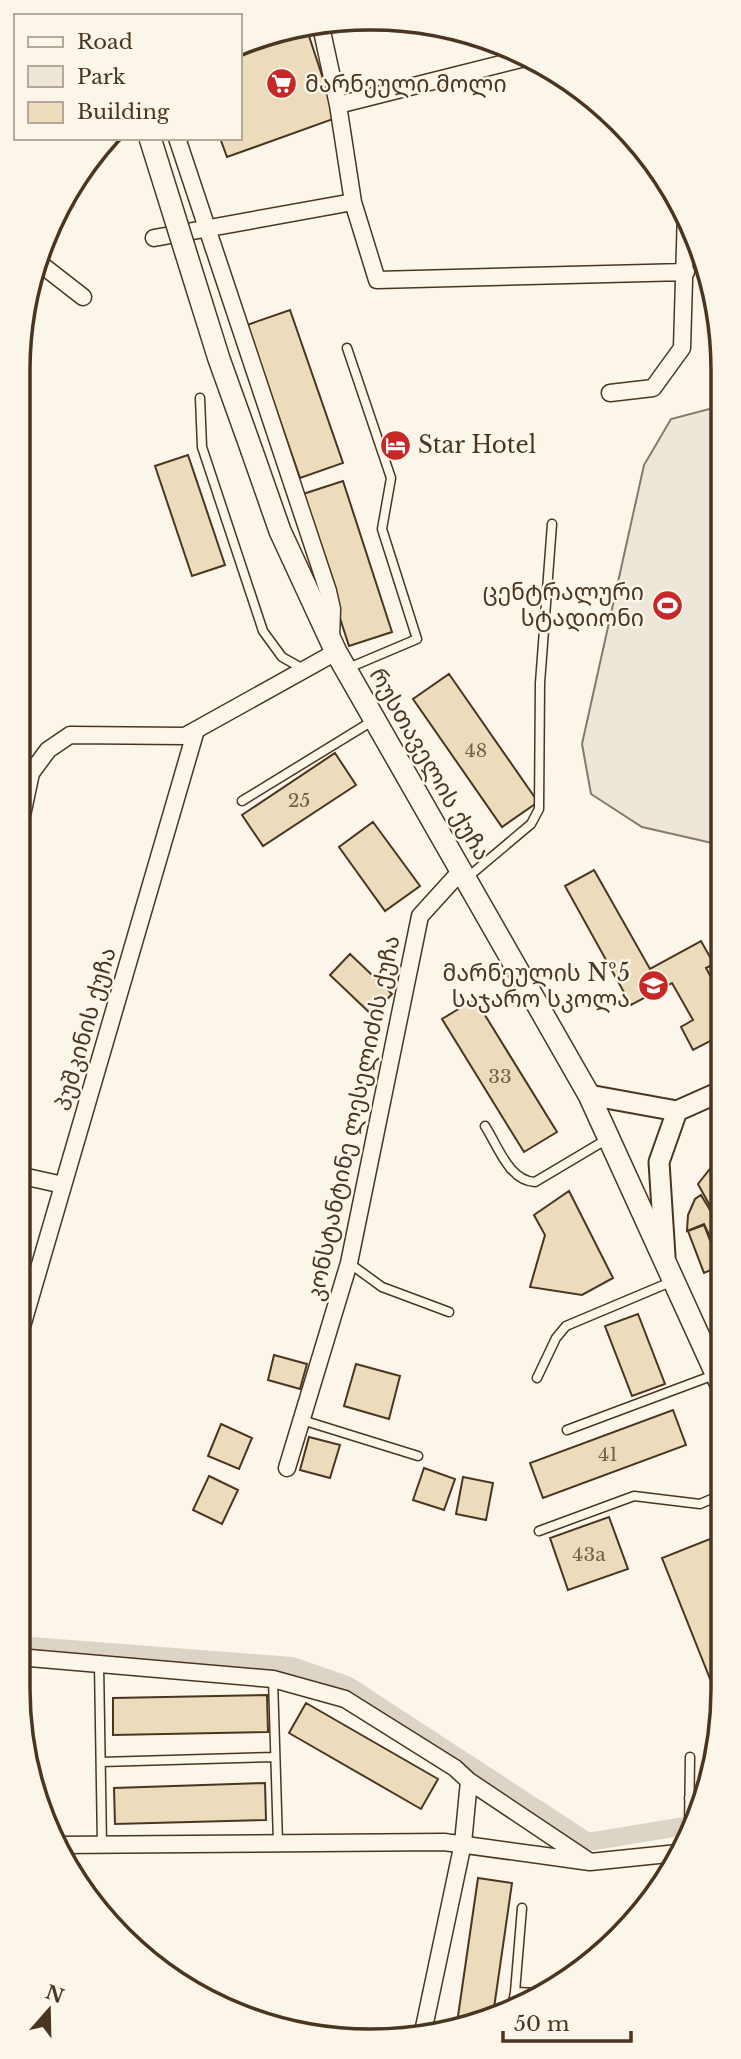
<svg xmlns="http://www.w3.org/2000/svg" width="741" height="2059" font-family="'Libre Baskerville','Noto Sans Georgian',serif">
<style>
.green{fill:#ede6d9;stroke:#887966;stroke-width:2}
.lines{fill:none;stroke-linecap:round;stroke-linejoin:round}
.canal{stroke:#dcd4c6;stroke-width:18}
.building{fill:#ecdcbc;stroke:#4a3520;stroke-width:2}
.service-casing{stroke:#4a3520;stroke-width:11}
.minor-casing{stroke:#4a3520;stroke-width:19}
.tertiary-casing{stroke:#4a3520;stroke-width:23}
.secondary-casing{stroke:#4a3520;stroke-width:24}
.service{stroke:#fbf6e9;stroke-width:8}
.minor{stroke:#fbf6e9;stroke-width:16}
.tertiary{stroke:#fbf6e9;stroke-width:19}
.secondary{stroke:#fbf6e9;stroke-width:21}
.secondary-bridge-casing{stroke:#4a3520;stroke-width:24;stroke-linecap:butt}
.secondary-bridge{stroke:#fbf6e9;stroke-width:21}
.labels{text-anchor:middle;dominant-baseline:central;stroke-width:5;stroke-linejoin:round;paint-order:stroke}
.number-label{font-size:19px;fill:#725f47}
.poi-label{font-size:23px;fill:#4a3520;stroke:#fbf6e9;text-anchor:start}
.street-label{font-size:23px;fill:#4a3520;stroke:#fbf6e9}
.rim{fill:none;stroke:#4a3520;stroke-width:3.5}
</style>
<rect width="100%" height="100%" fill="#fbf6e9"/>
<path class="green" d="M713,408L721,409L722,841L712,843L642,827L591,794L582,744L644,465L671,419Z"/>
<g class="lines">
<path class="canal" d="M18,1645L292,1666L347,1685L588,1842L691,1825"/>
</g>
<path class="building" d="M306,27L336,118L227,157L220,138H240V49Z
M290,310L343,463L300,478L247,325Z
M188,455L225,565L192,576L155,466Z
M343,481L392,632L349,646L300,495Z
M449,674L538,802L502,827L413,699Z
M335,753L356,785L263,846L242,815Z
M373,822L420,886L385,911L339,847Z
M594,870L650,969L701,941L714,964L706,968L722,998V1035L693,1050L681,1027L693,1020L672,983L631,1005L565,886Z
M350,954L392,994L372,1015L330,975Z
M475,999L557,1132L524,1152L442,1019Z
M713,1165L722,1168V1210L715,1215L698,1184Z
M569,1191L613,1278L582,1295L530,1287L545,1235L534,1215Z
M701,1195L722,1230V1245L715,1247L704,1224L687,1231L688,1215L695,1199Z
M704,1225L720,1266L704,1273L688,1231Z
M638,1314L665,1384L632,1396L605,1326Z
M274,1355L307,1364L300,1389L268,1380Z
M356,1364L400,1376L389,1419L344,1406Z
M673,1410L686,1445L543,1498L530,1463Z
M221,1424L252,1438L239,1469L208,1456Z
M309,1437L340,1445L330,1478L300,1470Z
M424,1468L455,1479L444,1510L413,1500Z
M209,1476L238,1490L222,1524L193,1510Z
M463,1477L493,1483L486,1520L456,1514Z
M609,1517L628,1569L568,1590L550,1538Z
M720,1535L723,1542L724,1688L720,1704L662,1558Z
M267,1695L268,1732L113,1735V1698Z
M306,1703L438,1779L421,1809L289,1733Z
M265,1783L266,1820L115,1824L114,1788Z
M478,1878L512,1883L493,2015L456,2030Z"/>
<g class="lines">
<defs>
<path id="service" d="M200,398L202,447L263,631L282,657L305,670
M346,669L417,639L382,529L391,478L347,348
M242,801L374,720
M468,877L531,824L539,809L540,683L552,524
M485,1126C498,1146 509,1181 535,1182L609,1138
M349,1263L382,1287L449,1312
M537,1378L556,1338L566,1326L673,1281
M302,1420L418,1456
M567,1430L714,1375
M539,1531L634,1496L700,1504L723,1494
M99,1664L102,1845
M273,1679L278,1843
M101,1762L275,1757
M689,1798H703
M689,1828L690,1757
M515,1992L522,1908
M512,2007L515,1992L542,1993"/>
<path id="minor" d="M320,22L338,105L353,202L377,280L686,272
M338,105L529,57
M177,138L328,591L332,609L331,639
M154,238L353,202
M38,262L83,297
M610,393L653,388L682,348L686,212
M18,834L31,773L48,750L70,735L185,736L336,652
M18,1175L63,1185
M18,1340L196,730
M287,1468L349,1263L420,916L460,872
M18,1657L273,1679L345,1699L455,1768L469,1781L590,1862
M58,1845L444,1842L590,1862L678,1853
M423,2032L463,1843L469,1781"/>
<path id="tertiary" d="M589,1095L677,1111L722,1091
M665,1256L659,1162L677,1111"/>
<path id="secondary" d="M252,451L280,531L336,652L589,1095L723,1389"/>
</defs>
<use href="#service" class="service-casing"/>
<use href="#minor" class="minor-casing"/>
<use href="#tertiary" class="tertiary-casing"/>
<use href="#secondary" class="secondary-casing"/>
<use href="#service" class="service"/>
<use href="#minor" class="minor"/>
<use href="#tertiary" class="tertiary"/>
<use href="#secondary" class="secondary"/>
<defs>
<path id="secondary-bridge" d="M150,138L219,359L252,451"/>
</defs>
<use href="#secondary-bridge" class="secondary-bridge-casing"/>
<use href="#secondary-bridge" class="secondary-bridge"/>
</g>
<defs>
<symbol id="supermarket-disc" viewBox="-11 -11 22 22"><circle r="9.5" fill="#c62828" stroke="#fbf6e9"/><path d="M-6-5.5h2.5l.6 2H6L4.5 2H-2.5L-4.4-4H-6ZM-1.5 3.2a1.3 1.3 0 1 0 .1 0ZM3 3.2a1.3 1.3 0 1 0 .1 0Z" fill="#fff"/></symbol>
<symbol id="hotel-disc" viewBox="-11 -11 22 22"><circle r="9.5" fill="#c62828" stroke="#fbf6e9"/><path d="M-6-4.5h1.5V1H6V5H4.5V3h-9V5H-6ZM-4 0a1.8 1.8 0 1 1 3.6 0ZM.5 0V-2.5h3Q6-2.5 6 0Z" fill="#fff"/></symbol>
<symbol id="stadium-disc" viewBox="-11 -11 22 22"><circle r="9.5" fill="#c62828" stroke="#fbf6e9"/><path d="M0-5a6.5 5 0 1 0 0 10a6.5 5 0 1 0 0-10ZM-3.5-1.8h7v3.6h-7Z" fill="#fff"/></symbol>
<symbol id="school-disc" viewBox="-11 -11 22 22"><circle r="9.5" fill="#c62828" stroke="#fbf6e9"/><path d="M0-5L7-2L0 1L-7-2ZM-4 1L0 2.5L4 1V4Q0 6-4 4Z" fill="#fff"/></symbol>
</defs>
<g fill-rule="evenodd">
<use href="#supermarket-disc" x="264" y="66" width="35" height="35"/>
<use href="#hotel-disc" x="378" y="428" width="35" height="35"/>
<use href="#stadium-disc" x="650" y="588" width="35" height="35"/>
<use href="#school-disc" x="636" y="968" width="35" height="35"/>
</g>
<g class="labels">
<g class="number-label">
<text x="476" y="750">48</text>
<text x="299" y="800">25</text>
<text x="500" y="1076">33</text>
<text x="608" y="1454">41</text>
<text x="589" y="1554">43a</text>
</g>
<g class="poi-label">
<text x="305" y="84">მარნეული მოლი</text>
<text x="418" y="445">Star Hotel</text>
<text x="644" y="592" text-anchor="end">ცენტრალური<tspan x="644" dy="26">სტადიონი</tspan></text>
<text x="630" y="973" text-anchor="end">მარნეულის №5<tspan x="630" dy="26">საჯარო სკოლა</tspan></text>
</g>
<g class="street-label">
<text transform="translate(430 764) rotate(60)">რუსთაველის ქუჩა</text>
<text transform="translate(85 1029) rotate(-74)">პუშკინის ქუჩა</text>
<text transform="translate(353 1118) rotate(-78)">კონსტანტინე ლესელიძის ქუჩა</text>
</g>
</g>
<path d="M0 0H741V2059H0ZM370 30H371A340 340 0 0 1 711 370V1689A340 340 0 0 1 371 2029H370A340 340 0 0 1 30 1689V370A340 340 0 0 1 370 30Z" fill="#fbf6e9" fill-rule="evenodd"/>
<path class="rim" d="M370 30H371A340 340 0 0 1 711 370V1689A340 340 0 0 1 371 2029H370A340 340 0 0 1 30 1689V370A340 340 0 0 1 370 30Z"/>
<rect x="14" y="14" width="228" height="126" fill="#fbf6e9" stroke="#b4a999" stroke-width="2"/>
<rect x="28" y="37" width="35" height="10" fill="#fbf6e9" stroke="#b4a999" stroke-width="2"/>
<text x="77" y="49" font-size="21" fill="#4a3520">Road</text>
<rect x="28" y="66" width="35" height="21" fill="#ede6d9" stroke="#b4a999" stroke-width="2"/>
<text x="77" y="84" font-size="21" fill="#4a3520">Park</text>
<rect x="28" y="102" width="35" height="21" fill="#ecdcbc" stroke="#b4a999" stroke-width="2"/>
<text x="77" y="119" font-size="21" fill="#4a3520">Building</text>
<g transform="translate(49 2010) rotate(20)" stroke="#fbf6e9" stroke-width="5" paint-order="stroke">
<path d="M0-5L12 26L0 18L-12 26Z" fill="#4a3520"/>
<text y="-10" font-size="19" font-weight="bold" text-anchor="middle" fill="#4a3520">N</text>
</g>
<path d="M503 2031v10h128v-10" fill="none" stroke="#4a3520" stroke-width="3.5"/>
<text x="514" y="2031" font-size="21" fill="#4a3520" stroke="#fbf6e9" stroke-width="5" paint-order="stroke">50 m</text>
</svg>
